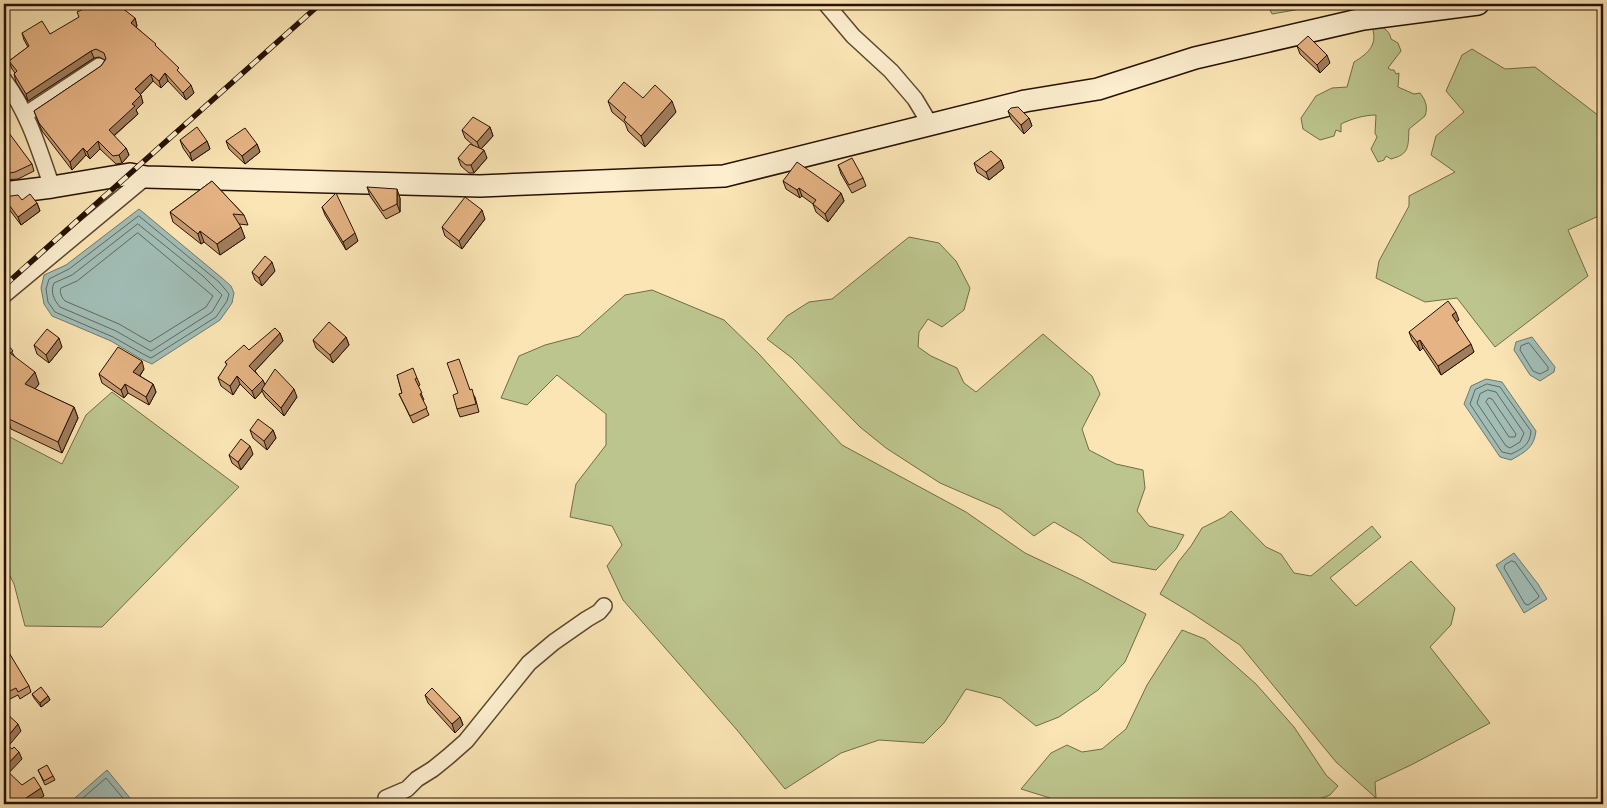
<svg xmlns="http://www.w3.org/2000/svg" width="1607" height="808" font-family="'Libre Caslon Text',serif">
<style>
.green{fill:#bdc58e;stroke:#726c47}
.water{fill:#a1bdb6;stroke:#70796d}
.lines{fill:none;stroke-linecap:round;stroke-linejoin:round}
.shore{stroke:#64685b;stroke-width:1}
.street-casing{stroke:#5c472d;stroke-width:18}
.secondary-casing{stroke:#271200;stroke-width:24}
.street{stroke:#fceecf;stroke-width:15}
.secondary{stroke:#fceecf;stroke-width:21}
.rail-casing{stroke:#271200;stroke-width:5.5}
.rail{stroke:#fceecf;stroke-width:4;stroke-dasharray:11;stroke-linecap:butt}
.wall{fill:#c59a72;stroke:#271200}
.shaded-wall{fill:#a07d5c;stroke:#271200}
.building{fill:#e5b384;stroke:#271200}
</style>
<rect width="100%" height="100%" fill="#fbe5b5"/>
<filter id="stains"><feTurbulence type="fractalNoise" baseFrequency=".004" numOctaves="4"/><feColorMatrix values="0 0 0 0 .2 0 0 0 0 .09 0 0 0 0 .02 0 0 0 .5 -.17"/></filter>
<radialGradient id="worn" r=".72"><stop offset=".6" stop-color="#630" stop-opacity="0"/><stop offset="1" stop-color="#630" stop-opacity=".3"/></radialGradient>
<path class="green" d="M1267,4H1313L1312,7L1272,14Z
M1378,25C1385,28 1390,32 1391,39L1398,43L1401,51L1388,68L1391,70H1394L1396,74L1399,73L1398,87L1414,94L1420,93C1426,101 1428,107 1425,116L1409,129C1408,146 1410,154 1391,159L1386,156L1384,160L1378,162L1371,149L1377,137L1375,133L1376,115C1364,115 1351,119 1341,124V132L1336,130L1334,136L1320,140L1303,129L1301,118L1316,96L1332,88L1347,87L1354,62C1369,53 1378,44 1372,27Z
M1472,49L1505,69L1535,67L1603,119V214L1568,230L1588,276L1495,347L1457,298L1425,302L1376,278L1379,261L1409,206V196L1455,172L1431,155L1436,136L1464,112L1446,91L1462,55Z
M909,237L939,243L956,261L970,288L964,310L942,327L928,319L919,332L918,347L931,356L957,368L964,383L976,392L1043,334L1092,376L1100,394L1082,429L1089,450L1116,464L1143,470L1145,488L1137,511L1149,526L1184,535L1176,549L1156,570L1112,562L1080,537L1054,522L1034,536L1000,509L940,483L886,448L860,427L792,358L767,339L787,316L809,302L832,299Z
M652,290L724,320L759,354L842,445L966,512L1025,553L1082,580L1146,614L1125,662L1098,690L1059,717L1036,726L1001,698L966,689L944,723L924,743L879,740L841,753L785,789L737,730L623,600L607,566L622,545L612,526L570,517L576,484L606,445V414L557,375L527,405L501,398L519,356L545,345L579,336L625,295Z
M112,392L239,487L102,627L25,626L14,584L4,564V434L62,464L86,415Z
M1231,511L1266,547L1281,554L1294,573L1311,576L1372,526L1381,537L1330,578L1356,606L1411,561L1455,608L1451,625L1430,647L1490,723L1413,764L1375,782L1376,798L1336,762L1240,645L1190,612L1160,594L1179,561L1191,546L1202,528L1224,517Z
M1182,630L1205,639L1256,684L1294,727L1326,775L1338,786L1330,795L1307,804H1053L1050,798L1021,789L1051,753L1067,745L1082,752L1102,749L1126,729L1147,685Z"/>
<path class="water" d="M139,209L222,278L231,286L234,293L232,303L220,320L152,364L141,359L111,341L52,316L44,304L41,288L44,275L66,265Z
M1532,337L1555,367L1554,372L1540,381L1530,375L1514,350L1516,342Z
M1486,379L1502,382L1536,431C1534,448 1525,452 1511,460L1500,457L1464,404L1471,386Z
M1514,553L1538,584L1547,599L1524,613L1496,565Z
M107,770L135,804H68Z"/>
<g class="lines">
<path class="shore" d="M139,216L219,282L229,294L227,301L216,317L151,358L143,354L113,337L55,312L48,302L46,289L49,279L69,269Z
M138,224L204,277L222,295L212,312L151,351L116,331L60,307C54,300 50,292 54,283L72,275Z
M138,233L213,296L206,307L150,342L119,324L65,301C62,298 59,292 61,288L77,281Z
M1529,343L1548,367V370L1540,374L1533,371L1520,350L1521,346Z
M1487,384L1500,387L1531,431C1530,445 1522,449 1511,454L1502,452L1470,404L1475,390Z
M1488,390L1496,392L1524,433L1520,442L1510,448L1506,446L1477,403L1480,394Z
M1489,398L1492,399L1516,434L1515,437H1509L1486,402Z
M1512,561L1515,562L1539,596L1538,598L1528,605L1525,604L1504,568L1505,565Z
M76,804L106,778L128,804"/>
<defs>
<path id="street" d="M826,4L853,36L891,71L915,99L930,124
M4,80C28,112 39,149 52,187
M26,114L99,66
M4,295L146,177
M385,804L386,798L407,789L417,779L433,769L449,756L466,741L529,663L554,642L587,619L599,612L604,606"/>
<path id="secondary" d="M4,193L52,187L130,174L146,177L480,186L724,176L1025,101L1098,89L1195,58L1363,19L1478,4"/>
</defs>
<use href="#street" class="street-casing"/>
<use href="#secondary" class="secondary-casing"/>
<use href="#street" class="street"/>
<use href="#secondary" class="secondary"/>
<defs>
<path id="rail" d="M4,286L320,4"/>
</defs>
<use href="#rail" class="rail-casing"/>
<use href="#rail" class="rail"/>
</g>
<path class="wall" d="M637,4H647L643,9Z
M135,18L137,26L136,27L158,48L182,76L194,93L186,100L168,81L161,88L153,81L140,95L143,103L136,110L138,114L114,136L126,148L129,155L122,163L116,164L100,149L90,159L86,155L72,170L42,131L34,111L101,66L105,60L99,57L94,58L28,101L16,82L14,74L15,73L12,69L9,61L28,47L24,40L22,33L50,34Z
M1297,46L1330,63L1320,73L1300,54Z
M643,98L676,112L645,147L628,131L625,123L612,112L608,101Z
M1008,111L1029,118L1032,126L1024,134L1011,119Z
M490,127L493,136L481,149L487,158L474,173H469L461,166L458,158L474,146L465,138L462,130Z
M4,131L32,164L34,171L18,179L4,180Z
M180,140L207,141L210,149L192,161L183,148Z
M226,141L257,144L260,152L245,164L229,149Z
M1001,160L1004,168L989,180L977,172L974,163Z
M838,165L863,178L866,186L852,193L841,174Z
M212,181L244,215L248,225L239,224L245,238L220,255L204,242L201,244L173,222L170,212Z
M783,181L841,193L844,201L828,222L816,212L813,204L802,196L800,198L786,189Z
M367,187L400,198V212L386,219L370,196Z
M4,197L37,203L40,211L21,225L6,205Z
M322,207L358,241L346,250L325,215Z
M485,219L462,249L445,236L442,227Z
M275,271L262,286L255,280L252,272Z
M1459,320L1456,322L1474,352L1441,375L1423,348L1420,351L1412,340L1409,332Z
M280,333L283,341L255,371L265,384L297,397L284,416L265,397L262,391L255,399L240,384L233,395L221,386L218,378L227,365L225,362L249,350Z
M346,337L349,345L333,363L316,348L313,340Z
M4,340L15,357L39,384L35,389L74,407L78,418L62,453L11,429L9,422L4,419Z
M34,345L62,347L49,363L37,354Z
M144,369L140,376L153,384L156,392L149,405L128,393L124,398L102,383L99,374Z
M397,375L417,378L420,385L418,386L424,400L423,401L429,415L413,423L399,394L402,393Z
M470,390L475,397L479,412L460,417L457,409Z
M250,430H273L276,438L267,450L253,438Z
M253,454L241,470L232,463L229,455Z
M4,654L29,686L31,692L20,699L18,695L4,702Z
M32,694L48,696L50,700L41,707L34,698Z
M425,695L460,717L463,725L455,733L428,703Z
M38,770L53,776L55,780L45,785Z"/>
<path class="shaded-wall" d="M641,4H647L643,9Z
M135,18L137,26L134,30L131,23Z
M91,51L94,58L28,101L26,94Z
M1327,55L1330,63L1320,73L1317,65Z
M165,73L168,81L161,88L159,81Z
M151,74L153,81L138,97L135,89Z
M191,85L194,93L186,100L183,93Z
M141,95L143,103L136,110L138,114L111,138L109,130L132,104Z
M672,101L676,112L645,147L641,136Z
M1029,118L1032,126L1024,134L1021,125Z
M490,127L493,136L480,150L477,142Z
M98,141L100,149L90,159L87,152Z
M207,141L210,149L192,161L190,153Z
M257,144L260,152L245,164L242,156Z
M83,148L86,155L72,170L70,162Z
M126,148L129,155L122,163L119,155Z
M484,150L487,158L474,173L471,165Z
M1001,160L1004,168L989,180L986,172Z
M799,188L802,196L800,198L797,190Z
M397,189L400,198V212L397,204Z
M841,193L844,201L828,222L825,214Z
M37,203L40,211L21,225L18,217Z
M482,210L485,219L462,249L459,241Z
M241,227L245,238L220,255L217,244Z
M200,231L204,242L201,244L198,234Z
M355,233L358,241L346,250L343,242Z
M272,262L275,271L262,286L259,278Z
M1456,312L1459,320L1455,323L1452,315Z
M280,333L283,341L252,374L249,366Z
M346,337L349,345L333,363L330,355Z
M59,338L62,347L49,363L46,355Z
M1420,340L1423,348L1420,351L1417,342Z
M1471,344L1474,352L1441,375L1438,366Z
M142,361L144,369L136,381L133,372Z
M35,372L39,384L29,396L25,384Z
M237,376L240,384L233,395L230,386Z
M263,380L266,388L262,389V391L255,399L252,391Z
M125,384L128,393L124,398L121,390Z
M153,384L156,392L149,405L146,397Z
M294,389L297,397L284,416L281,408Z
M74,407L78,418L62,453L58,442Z
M273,430L276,438L267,450L264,441Z
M250,446L253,454L241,470L238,462Z
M5,588L8,596L4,607V591Z
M48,696L50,700L41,707L40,703Z
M460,717L463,725L455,733L452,724Z
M18,724L21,731L6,749L4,741Z
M19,752L22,759L6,776L4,768Z
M41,788L44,796L31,804H17Z"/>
<path class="building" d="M87,4H117L135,18L131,23L156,44L155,45L179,68L177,70L191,85L183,93L165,73L159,81L151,74L135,89L141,95L132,104L135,106L109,130L126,148L119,155L113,156L98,141L87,152L83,148L70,162L39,123L34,111L101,66L106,59L104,53L96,49L91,51L26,94L14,74L17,71L9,61L29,46L22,33L42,21L50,34L79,17L77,12L88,7Z
M1308,36L1327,55L1317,65L1297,46Z
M624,82L643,98L655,85L672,101L641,136L624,120L626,117L608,101Z
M1018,107L1029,118L1021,125L1008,111L1011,108Z
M473,117L490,127L477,142L462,130Z
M197,127L207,141L190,153L180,140Z
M245,128L257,144L242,156L226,141Z
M6,129L32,164L15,172L4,174V131Z
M470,144L484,150L471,165H466L458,158Z
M991,151L1001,160L986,172L974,163Z
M852,158L863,178L849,185L838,165Z
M797,162L841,193L825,214L813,204L816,200L799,188L797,190L783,181Z
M212,181L244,215L233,214L241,227L217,244L200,231L198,234L170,212Z
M367,187L397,189V204L383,211Z
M336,193L355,233L343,242L322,207Z
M30,194L37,203L18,217L4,198V197L18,195L22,200Z
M465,197L482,210L459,241L442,227Z
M265,256L272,262L259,278L252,272Z
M1448,301L1456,312L1452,315L1471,344L1438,366L1420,340L1417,342L1409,332Z
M329,322L346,337L330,355L313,340Z
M275,328L280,333L249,366L263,380L252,391L237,376L230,386L218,378L227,364L225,362L244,345L249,350Z
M47,329L59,338L46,355L34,345Z
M4,340L13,351L10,353L35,372L25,384L74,407L58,442L7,418L9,414L4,411Z
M118,347L142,361L133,372L153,384L146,397L125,384L121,390L99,374Z
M459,359L470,390L472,389L476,404L457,409L453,395L458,393L447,363Z
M413,368L417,378L415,379L422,393L420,394L427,408L410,416L399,394L402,393L397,375Z
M275,369L294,389L281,408L262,389Z
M258,419L273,430L264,441L250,430Z
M241,439L250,446L238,462L229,455Z
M8,651L29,686L18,692L16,688L4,694V654Z
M41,687L48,696L40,703L32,694Z
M432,688L460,717L452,724L425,695Z
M4,711L18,724L4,741Z
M4,742L12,749L14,747L19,752L4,768Z
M47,765L53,776L44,781L38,770Z
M4,768L22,785L34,777L41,788L17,804H4Z"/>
<rect width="1607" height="808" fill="none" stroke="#fbe5b5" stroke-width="20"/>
<rect x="5" y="5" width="1597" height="798" fill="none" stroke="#271200" stroke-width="2.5"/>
<rect x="10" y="10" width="1587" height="788" fill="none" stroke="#271200"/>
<rect width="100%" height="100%" filter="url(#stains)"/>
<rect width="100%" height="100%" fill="url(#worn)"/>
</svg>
